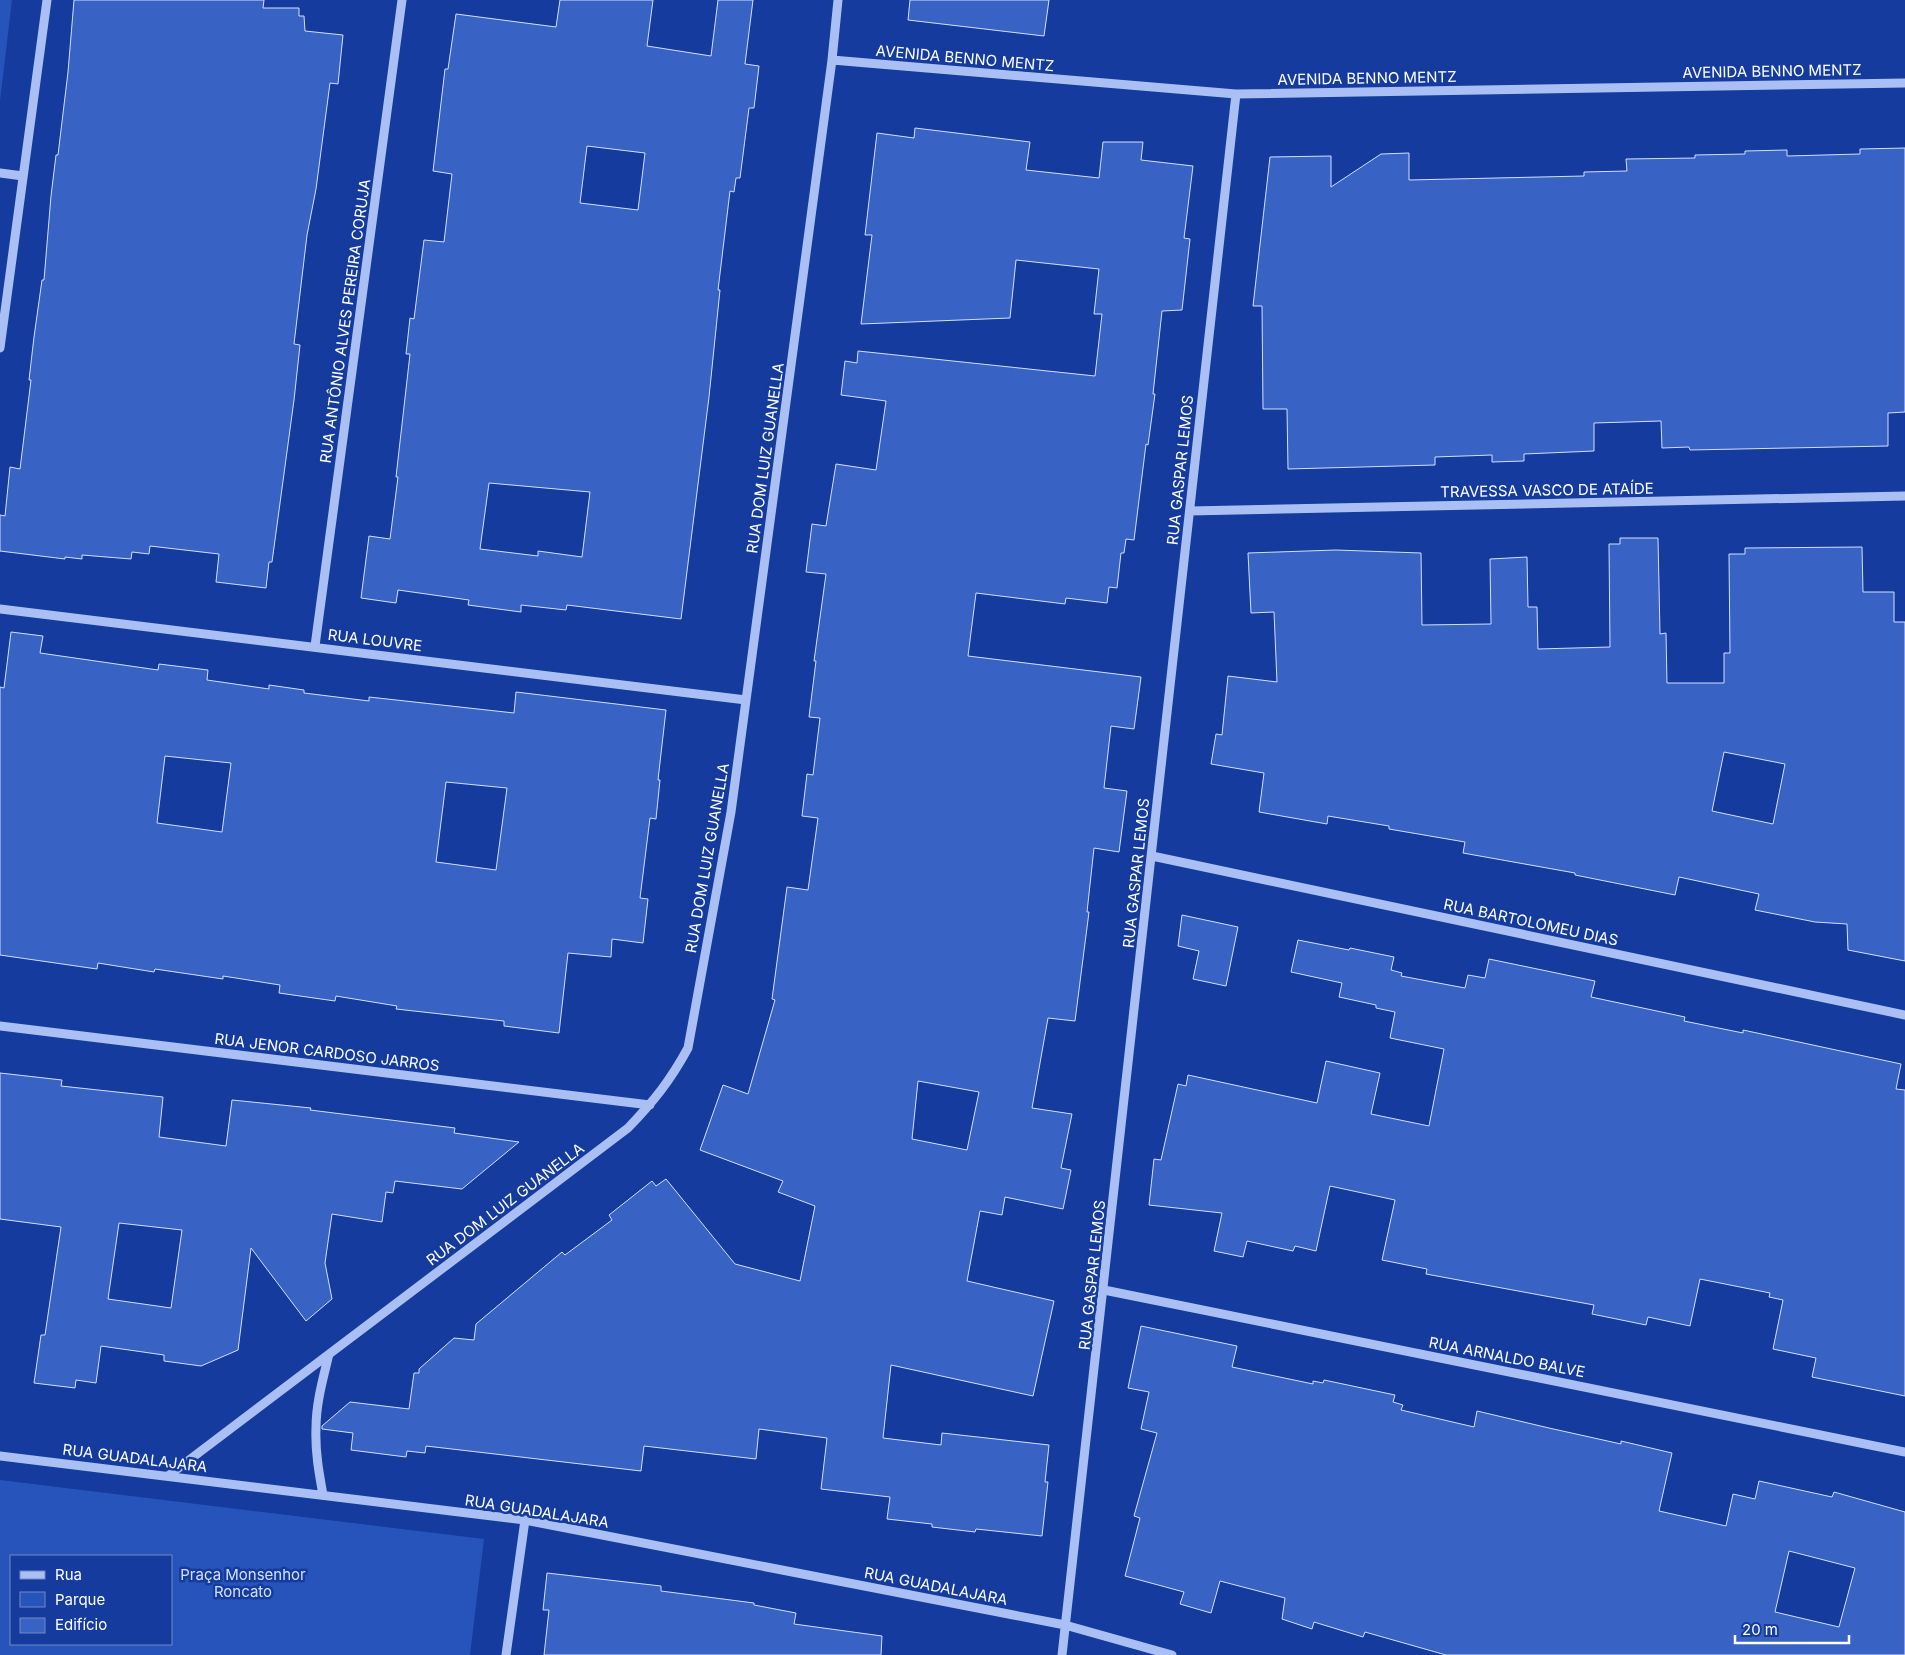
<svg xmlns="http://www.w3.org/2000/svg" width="1905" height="1655" font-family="Inter,sans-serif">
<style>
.green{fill:#2754bb;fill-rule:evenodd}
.building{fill:#3862c3;stroke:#d3e0fd;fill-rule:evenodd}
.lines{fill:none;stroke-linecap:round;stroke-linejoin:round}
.minor{stroke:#aac0f4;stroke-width:9}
.labels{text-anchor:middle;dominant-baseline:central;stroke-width:5;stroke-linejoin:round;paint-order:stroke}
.street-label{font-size:15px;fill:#fff;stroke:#143b9d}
.park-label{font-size:15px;fill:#d3e0fd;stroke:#143b9d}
</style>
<rect width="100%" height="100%" fill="#143b9d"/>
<path class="green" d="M0,0H12L0,101Z
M0,1480L484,1539L470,1655H0ZM11,1556H171V1644H11Z"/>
<path class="building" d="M74,0H264L263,8H299V16H304L305,31L343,35L338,84L330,83L316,189L307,235L294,344L300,345L294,400L272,562H269L266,588L216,582L219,554L150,546L149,554L132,552L131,559L82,555V559L65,557V559L0,551V515L5,516L10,467L20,469L31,380H29L34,337L42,280H44L51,196L56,155H58L68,72Z
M560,0H653L647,46L711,56L718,0H753L745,64L759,66L754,108H749L740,178H736L734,192L730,191L718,290H720L709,397L681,619L567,605L566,610L521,605V612L468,605L469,600L398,590L396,603L361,598L369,536L390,539L398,477H396L410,354H406L410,318L414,319L424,240L444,242L452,174L433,171L445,69H448L456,14L556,27ZM587,146L645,153L638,210L580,203ZM489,483L590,492L582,557L538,551V556L480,549Z
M910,0H1049L1044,36L908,20Z
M915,128L1030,142L1026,170L1099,178L1103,142H1143L1141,160L1193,166L1184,238L1190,239L1182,310L1162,311L1153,394H1155L1148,445L1146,444L1134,540L1126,539L1124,553H1121L1117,588L1109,587L1107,603L1066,598L1065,604L976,593L968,656L1141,677L1134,729L1111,726L1104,788L1127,791L1119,852L1094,848L1087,912H1089L1075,1021L1048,1018L1032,1108L1072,1114L1061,1168L1071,1170L1063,1209L1005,1197L1002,1215L980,1211L967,1281L1054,1301L1033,1396L891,1365L883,1438L941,1445L942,1433L1049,1445L1045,1482H1048L1042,1536L976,1529L975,1532L932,1527V1524L887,1519L890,1497L821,1489L827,1438L759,1429L756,1459L644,1446L641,1471L426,1446L425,1453L407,1451L406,1457L351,1450L353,1433L322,1429V1426L350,1402L409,1409L414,1373H419V1369L454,1338L474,1340L476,1324L562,1252L565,1255L612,1220L609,1215L652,1181L656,1186L666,1179L735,1264L800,1281L815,1206L778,1192L783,1181L700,1150L723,1085L748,1094L775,1000L772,999L787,887L808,890L818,818L802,816L807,774L813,775L820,718L809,717L816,661H814L826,574L806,572L812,524L826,526L836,464L876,470L886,401L841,395L845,361L857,363L858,351L1095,376L1102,314H1094L1099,269L1016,260L1010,318L861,324L872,235H865L877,133L914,138ZM918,1081L979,1092L967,1150L912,1139Z
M1905,148V412L1888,413V446L1690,450L1689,447L1662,448L1661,421L1594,423V451L1524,454V461L1492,462V455L1435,457V465L1288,469L1287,409H1263L1262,306H1253L1270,157L1331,156V187L1381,154L1409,153V180L1584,176V172L1627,171L1626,159L1695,158V155L1745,154V151L1787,150V156L1860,154V149Z
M1620,538H1658L1660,634L1666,633L1667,683H1724V653H1730L1729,554H1745V548L1862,547L1863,592H1894V622H1905V961L1848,950L1847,924L1815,922L1755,910L1759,894L1679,877L1675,895L1575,875V873L1463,853L1465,842L1389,829V826L1328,816L1327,824L1259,812L1264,773L1211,764L1216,734L1222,735L1228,676L1277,682L1274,612L1251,613L1248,553L1336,550L1421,553L1422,625L1491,624L1490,559L1527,557L1528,607H1537L1538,649L1610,647L1609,544H1620ZM1724,752L1785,764L1773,824L1712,811Z
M11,632L43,636L40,653L158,670L159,664L208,670L207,680L269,689V685L304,690V693L369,701V697L514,713L516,692L666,710L658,780H660L656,819L650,818L640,898L648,899L643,943L612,939L611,957L568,953L559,1033L504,1026V1021L396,1009L397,1006L336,996L335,1001L279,993L280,985L223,976V979L155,969L154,972L98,963L97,969L0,955V687L4,688ZM165,756L231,763L222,832L157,823ZM446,782L507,788L496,870L436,862Z
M1182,915L1238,927L1226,986L1193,979L1199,951L1178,946Z
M1298,940L1349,950L1350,948L1394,957L1391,970L1402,973L1401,976L1465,988L1468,975L1485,978L1489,959L1595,981L1591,997L1685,1017L1684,1021L1743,1033V1030L1901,1064L1896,1089L1905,1090V1396L1812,1377L1816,1358L1773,1349L1783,1300L1769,1297L1770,1293L1700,1279L1690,1326L1648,1317L1646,1325L1592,1314L1594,1305L1426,1274L1427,1269L1382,1260L1395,1200L1330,1186L1316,1251L1295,1246L1293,1251L1247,1241L1243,1257L1214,1251L1222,1213L1149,1205L1154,1159L1161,1160L1178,1084L1186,1086L1188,1075L1317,1103L1326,1061L1380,1073L1371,1114L1429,1126L1444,1049L1390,1038L1395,1012L1376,1008V1005L1339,997L1342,983L1291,972Z
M0,1073L62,1080L61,1086L163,1097L159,1137L226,1146L232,1100L311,1108L310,1110L455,1128L454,1133L519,1142L462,1189L395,1181L393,1193L386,1192L382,1222L332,1214L325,1263L332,1299L306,1321L251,1248L238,1350L201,1366L164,1361V1355L101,1346L96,1383L76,1380L75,1388L34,1383L41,1335H45L61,1227L0,1219ZM119,1223L182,1230L171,1308L108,1299Z
M1141,1326L1237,1346L1232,1367L1313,1384V1381L1323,1383L1324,1380L1395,1395L1393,1402L1403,1405L1401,1410L1474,1427L1477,1411L1549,1428L1621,1444V1441L1672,1453L1659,1511L1726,1526L1733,1494L1755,1499L1759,1481L1832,1497L1834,1492L1905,1512V1655H1446L1365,1632L1363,1637L1314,1622L1312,1629L1282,1619L1285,1598L1220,1581L1211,1613L1180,1604L1184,1592L1125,1576L1140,1518L1134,1516L1157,1433L1141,1429L1149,1392L1128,1388ZM1789,1551L1855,1568L1839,1627L1775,1612Z
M547,1573L661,1586V1591L754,1603V1605L796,1613L794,1624L882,1636L881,1655H544L549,1610H543Z"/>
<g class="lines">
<path class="minor" d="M832,60L1236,94L1905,83
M0,173L23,176
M0,348L47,0
M1190,511L1905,496
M0,609L746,700
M315,646L402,0
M1152,856L1905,1015
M0,1026L650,1105
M1104,1290L1905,1452
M0,1456L525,1520L1065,1625L1172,1655
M168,1476L628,1128C654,1101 670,1081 688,1048L731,812L832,60L838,0
M323,1495C319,1473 315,1451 316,1428C316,1403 323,1379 329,1354
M506,1655L525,1520
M1062,1655L1236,94"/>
</g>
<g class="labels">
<g class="street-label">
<text transform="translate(965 58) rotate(5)">AVENIDA BENNO MENTZ</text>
<text transform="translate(1772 71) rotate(-1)">AVENIDA BENNO MENTZ</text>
<text transform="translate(1367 78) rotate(-1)">AVENIDA BENNO MENTZ</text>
<text transform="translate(345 321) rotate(-82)">RUA ANTÔNIO ALVES PEREIRA CORUJA</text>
<text transform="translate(765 458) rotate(-82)">RUA DOM LUIZ GUANELLA</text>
<text transform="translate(1180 470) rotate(-84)">RUA GASPAR LEMOS</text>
<text transform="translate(1547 490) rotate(-1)">TRAVESSA VASCO DE ATAÍDE</text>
<text transform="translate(375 640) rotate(7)">RUA LOUVRE</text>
<text transform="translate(707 858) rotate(-80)">RUA DOM LUIZ GUANELLA</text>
<text transform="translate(1136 873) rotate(-84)">RUA GASPAR LEMOS</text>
<text transform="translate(1531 922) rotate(12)">RUA BARTOLOMEU DIAS</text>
<text transform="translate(327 1052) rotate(7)">RUA JENOR CARDOSO JARROS</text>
<text transform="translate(505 1204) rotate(-37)">RUA DOM LUIZ GUANELLA</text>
<text transform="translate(1092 1275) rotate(-84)">RUA GASPAR LEMOS</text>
<text transform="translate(1507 1357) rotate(11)">RUA ARNALDO BALVE</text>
<text transform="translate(135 1458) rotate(7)">RUA GUADALAJARA</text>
<text transform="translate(537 1511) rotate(9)">RUA GUADALAJARA</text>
<text transform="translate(936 1586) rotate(11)">RUA GUADALAJARA</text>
</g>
<g class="park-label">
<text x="243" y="1574">Praça Monsenhor<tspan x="243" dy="17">Roncato</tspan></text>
</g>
</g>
<rect x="10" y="1555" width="162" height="90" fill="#143b9d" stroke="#7289c4"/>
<rect x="20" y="1571" width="25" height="8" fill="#aac0f4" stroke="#7289c4"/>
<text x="55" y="1580" font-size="15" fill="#ffffff">Rua</text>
<rect x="20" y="1592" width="25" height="15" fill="#2754bb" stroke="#7289c4"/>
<text x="55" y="1605" font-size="15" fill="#ffffff">Parque</text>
<rect x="20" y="1618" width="25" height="15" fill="#3862c3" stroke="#7289c4"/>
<text x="55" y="1630" font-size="15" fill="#ffffff">Edifício</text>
<path d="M1735 1635v8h114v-8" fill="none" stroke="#ffffff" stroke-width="2.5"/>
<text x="1742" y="1635" font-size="15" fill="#ffffff" stroke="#143b9d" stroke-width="4" paint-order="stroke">20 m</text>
</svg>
